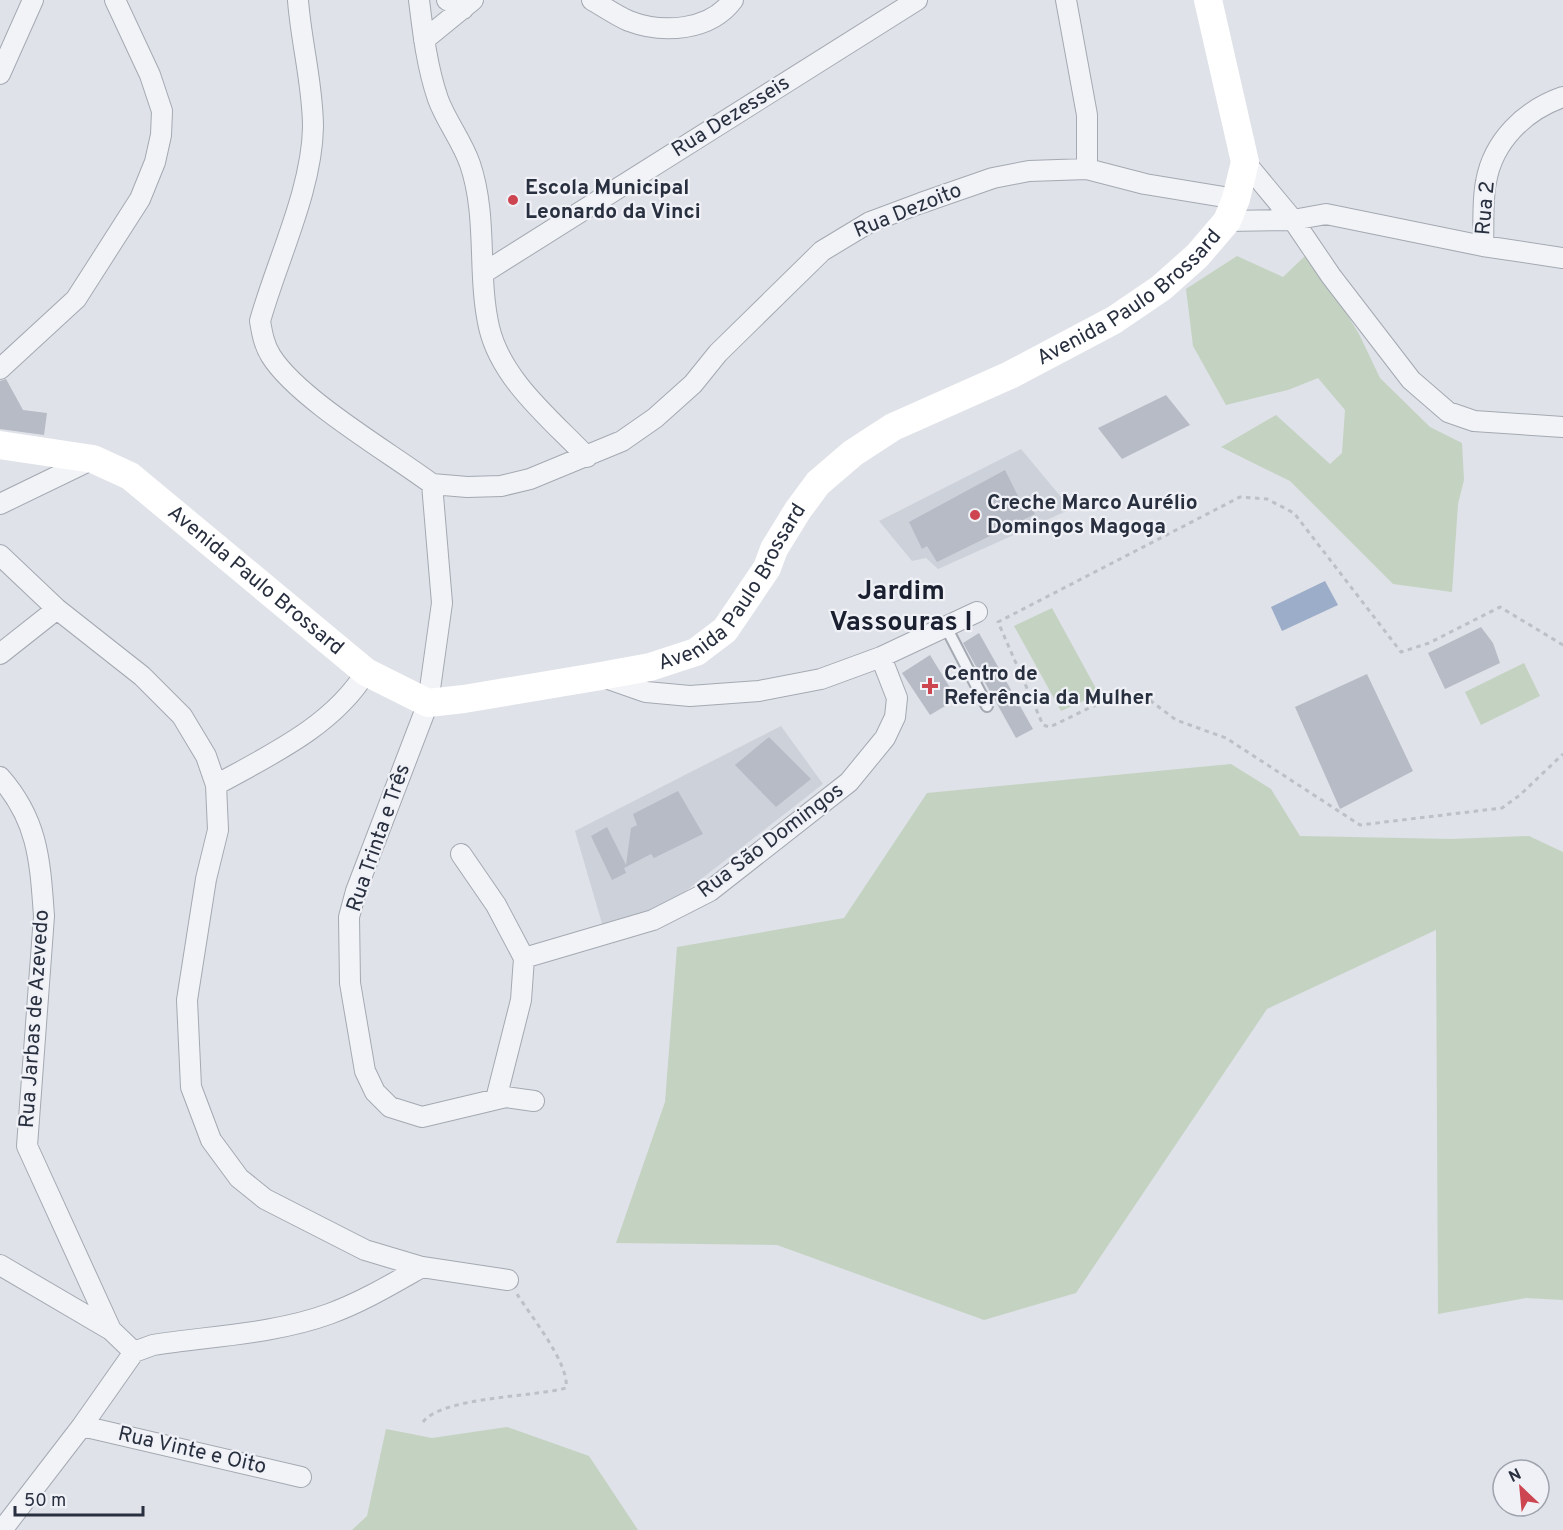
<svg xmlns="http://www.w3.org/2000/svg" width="1563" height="1530" font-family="Overpass,sans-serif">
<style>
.built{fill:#cdd1da}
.green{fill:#c4d2c1}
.water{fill:#9badc8}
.building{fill:#b7bbc5}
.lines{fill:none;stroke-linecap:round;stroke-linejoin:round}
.lane-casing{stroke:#a4a9b2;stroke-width:14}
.street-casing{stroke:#a4a9b2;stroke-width:22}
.path{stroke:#bdc0c7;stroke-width:3;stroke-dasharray:4.5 4.5;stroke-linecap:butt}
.lane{stroke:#f2f3f7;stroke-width:10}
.street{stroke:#f2f3f7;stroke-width:20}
.secondary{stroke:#fff;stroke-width:28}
.poi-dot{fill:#cc4550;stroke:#eff1f6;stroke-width:2}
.labels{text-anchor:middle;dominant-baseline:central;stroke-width:4.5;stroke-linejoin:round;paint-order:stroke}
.street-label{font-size:21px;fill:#282f3f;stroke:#eff1f6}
.poi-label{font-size:21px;font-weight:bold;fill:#282f3f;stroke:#eff1f6;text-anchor:start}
.district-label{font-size:27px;font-weight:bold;fill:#1b2030;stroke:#eff1f6}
</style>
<rect width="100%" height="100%" fill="#dfe2e8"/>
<path class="built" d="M1021,449L1071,509L938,569L926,558L912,561L879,521Z
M781,726L823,784L673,901L603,927L575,831Z"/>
<path class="green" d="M1237,256L1283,277L1305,256L1332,290L1359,334L1380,378L1430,427L1462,443L1464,480L1458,504L1452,592L1393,584L1290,481L1221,447L1276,415L1330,464L1342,453L1345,410L1318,378L1288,390L1226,405L1193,346L1186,289Z
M1052,608L1099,694L1061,711L1014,626Z
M1524,663L1540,696L1481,725L1465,692Z
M1231,764L1271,789L1300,836L1452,839L1529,836L1563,852V1300L1526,1298L1438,1314L1436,930L1267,1009L1076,1293L984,1320L777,1245L616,1243L665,1102L677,947L844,918L927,793Z
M507,1427L589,1456L638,1530H352L367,1516L386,1429L432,1438Z"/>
<path class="water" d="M1325,581L1338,605L1282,631L1271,607Z"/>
<path class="building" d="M6,379L23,410L47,413L44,435L0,429V381Z
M1166,395L1190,425L1122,459L1098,428Z
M1005,470L1023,506L1029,502L1035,514L937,562L927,546L922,549L909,522Z
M1481,627L1493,643L1500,663L1445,689L1428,653Z
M979,633L1033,729L1016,738L963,643Z
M930,655L957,699L930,715L902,673Z
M1367,674L1413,771L1340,809L1295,707Z
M769,737L811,779L776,807L735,765Z
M678,791L703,834L654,858L651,854L624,868L626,873L612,880L591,836L607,827L626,865L631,828L637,825L633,814Z"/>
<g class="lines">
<defs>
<path id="lane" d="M946,627L987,706"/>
<path id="street" d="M298,0C301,42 313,85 313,127C312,190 277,260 260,321C262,333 264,345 271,356C298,399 389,452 432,484
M419,0C423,33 427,67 438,99C446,121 462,141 470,164C488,217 477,274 489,327C501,380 552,420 587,457
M447,0L463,9
M592,0C604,7 617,16 629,21C663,34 710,31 733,0
M1066,0L1087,115V169
M424,40L473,0
M0,74L33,0
M1245,162L1293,220L1331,276L1411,380L1448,412L1474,421L1563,427
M1227,221L1293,220L1326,214L1483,246L1563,258
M1483,246C1484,225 1482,202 1486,182C1493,141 1525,110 1563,97
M485,272L917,0
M0,369L76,299L140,199L155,162L161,135L162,111L150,75L115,0
M432,484L467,487L501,486L530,479L622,441L655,418L693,384L718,353L822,251L870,222L921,203L993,178L1029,171L1087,169L1145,184L1236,199
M432,484L442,603L428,703L356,891L349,917L350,983L365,1071L375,1092L390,1107L422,1117L506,1097L534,1101
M0,504L93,459
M0,555L57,609L142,676L182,716L206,756L216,785L218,830L206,879L187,1000L191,1087L211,1140L239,1178L265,1199L365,1250L422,1267L508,1280
M0,654L57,609
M603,677L646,692L690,696L759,691L821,679L881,657L977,612
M0,777C38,820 40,860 44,916L27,1146L111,1330L134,1352
M216,785C270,755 333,726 366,672
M461,854L496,905L524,958L521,1000L496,1099
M524,958L653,920L710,891L849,782L885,738L895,717L897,698L881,657
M0,1265L111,1330
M134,1352L153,1345C210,1336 274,1334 329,1314C362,1302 392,1284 422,1267
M82,1426L301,1477
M2,1530L82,1426L134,1352"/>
</defs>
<use href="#lane" class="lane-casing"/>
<use href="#street" class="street-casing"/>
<path class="path" d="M1563,645L1500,607L1429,643L1401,652L1294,513L1267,499L1240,497L998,622L1043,725L1050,727L1118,694L1139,692L1176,720L1226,738L1360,825L1502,808L1520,795L1563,754
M423,1422C441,1397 534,1397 566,1388C570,1364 530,1315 517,1294"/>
<use href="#lane" class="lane"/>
<use href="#street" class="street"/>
<path class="secondary" id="s1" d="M0,445L93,459L130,476L366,672L428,703L464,699L601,676L650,667L696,652L725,630L767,568L774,549L798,510L818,483L853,453L893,427L1010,375L1114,320L1161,288L1197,256L1227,221L1236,199L1245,162L1208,0"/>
</g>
<g class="poi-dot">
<circle cx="513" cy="200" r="6"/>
<circle cx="975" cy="515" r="6"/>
<path d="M927 677h6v6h6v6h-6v6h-6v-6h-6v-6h6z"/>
</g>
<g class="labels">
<g class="street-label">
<text transform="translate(731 117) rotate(-32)">Rua Dezesseis</text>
<text transform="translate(1486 208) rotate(-85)">Rua 2</text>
<text transform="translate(908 211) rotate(-22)">Rua Dezoito</text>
<text stroke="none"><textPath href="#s1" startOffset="1360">Avenida Paulo Brossard</textPath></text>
<text stroke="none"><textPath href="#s1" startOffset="298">Avenida Paulo Brossard</textPath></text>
<text stroke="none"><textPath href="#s1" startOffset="856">Avenida Paulo Brossard</textPath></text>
<text transform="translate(379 838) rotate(-71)">Rua Trinta e Três</text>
<text transform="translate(771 841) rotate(-37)">Rua São Domingos</text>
<text transform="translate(35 1019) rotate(-86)">Rua Jarbas de Azevedo</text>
<text transform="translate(192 1451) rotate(13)">Rua Vinte e Oito</text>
</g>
<g class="poi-label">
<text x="525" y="188">Escola Municipal<tspan x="525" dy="24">Leonardo da Vinci</tspan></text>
<text x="987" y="503">Creche Marco Aurélio<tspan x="987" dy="24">Domingos Magoga</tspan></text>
<text x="944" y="674">Centro de<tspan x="944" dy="24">Referência da Mulher</tspan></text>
</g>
<g class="district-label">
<text x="901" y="592">Jardim<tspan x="901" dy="31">Vassouras I</tspan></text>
</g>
</g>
<g transform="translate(1521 1488) rotate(334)"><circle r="28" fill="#eff1f6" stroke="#9fa3ad" stroke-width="1.5"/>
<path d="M0-4.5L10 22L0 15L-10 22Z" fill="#cc4550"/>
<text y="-9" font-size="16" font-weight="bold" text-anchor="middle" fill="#282f3f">N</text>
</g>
<path d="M15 1506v9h128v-9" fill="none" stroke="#282f3f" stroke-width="3"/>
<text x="24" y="1506" font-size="18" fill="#282f3f" stroke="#eff1f6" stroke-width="4.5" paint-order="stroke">50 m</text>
</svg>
